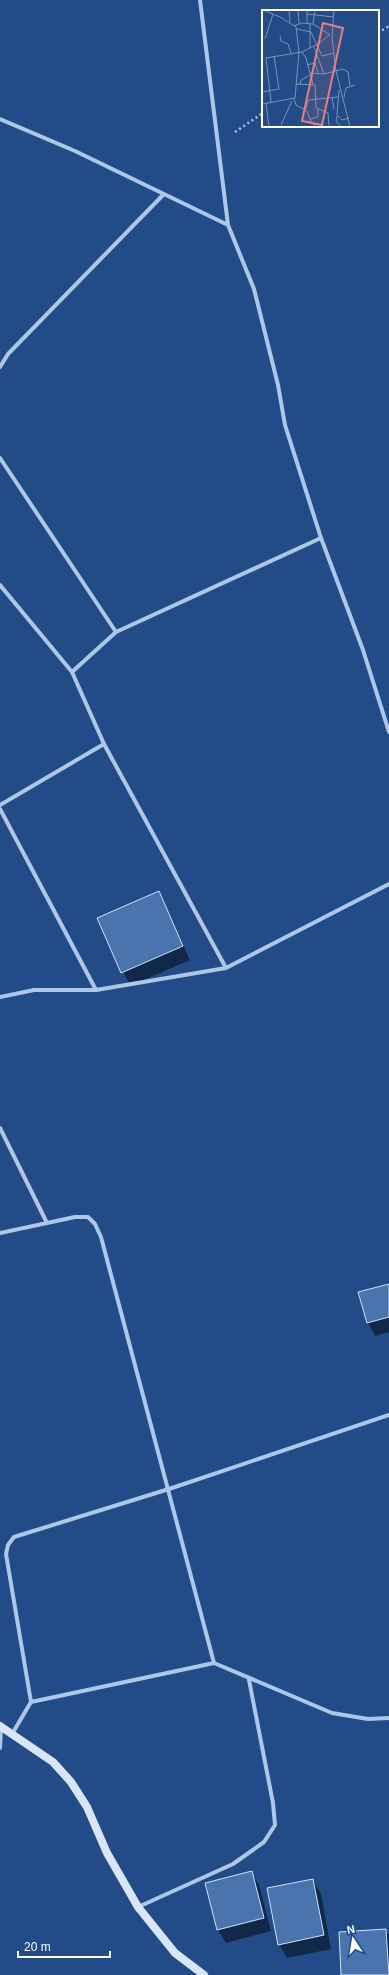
<svg xmlns="http://www.w3.org/2000/svg" width="389" height="1975" font-family="Arial,sans-serif">
<style>
.shadow{fill:#0007}
.building{fill:#4b74af;stroke:#d3e2f7}
.lines{fill:none;stroke-linecap:round;stroke-linejoin:round}
.path{stroke:#aec7e9;stroke-width:2.5;stroke-dasharray:2 3;stroke-linecap:butt}
.street{stroke:#aec7e9;stroke-width:4}
.secondary{stroke:#d9e5f8;stroke-width:8}
.inset-road{fill:none;stroke:#7b93b7;stroke-width:1}
.view{fill:#e67e7e;fill-opacity:0.15;stroke:#e67e7e;stroke-width:2}
.inset-edge{fill:none;stroke:#fff;stroke-width:2}
</style>
<rect width="100%" height="100%" fill="#234b87"/>
<path class="shadow" d="M159,892L190,960L130,986L99,919Z
M389,1285V1332L375,1336L368,1323Z
M251,1872L259,1885L271,1931L226,1943L218,1930L206,1883Z
M313,1880L321,1894L331,1949L287,1958L279,1944Z
M386,1930L389,1935V1975H342Z"/>
<path class="building" d="M159,891L183,946L121,973L97,918Z
M389,1284V1317L367,1323L358,1292Z
M252,1871L264,1918L217,1930L205,1883Z
M313,1879L324,1935L278,1945L267,1888Z
M386,1929L389,1975H341L339,1932Z"/>
<g class="lines">
<path class="path" d="M378,33L389,26
M235,132L263,113"/>
<path class="street" d="M200,0L228,225L254,289L278,385L285,425L321,538L363,650L389,732
M0,119L75,151L228,225
M0,367L8,354L163,195
M0,458L116,632L321,538
M0,585L72,672L104,744L226,968
M72,672L116,632
M0,805L104,744
M0,809L96,990
M0,997L34,990H96L226,968L389,884
M0,1128L47,1223
M0,1233L75,1217H88L95,1224L101,1237L214,1663L332,1713L368,1719L389,1718
M31,1702L214,1663
M12,1734L31,1702L6,1554L8,1545L14,1537L169,1489L389,1415
M0,1748L1,1727
M138,1907L233,1864L264,1842L275,1825L273,1803L249,1680"/>
<path class="secondary" d="M0,1726L53,1762L71,1782L87,1807L107,1853L138,1907L175,1953L204,1975"/>
</g>
<g transform="translate(262 10)">
<rect width="117" height="117" fill="#234b87"/>
<path class="inset-road" d="M27,0L28,12M36,0L37,13M72,0L70,27L74,61L88,117M45,4L72,7M45,14V0M48,14V38M51,14L53,0M32,16L39,13L51,14L68,25M35,19L49,22L60,46L72,43M18,26L19,31L26,34L29,43M3,29L11,4M52,37L62,64M40,42L44,48L51,74M45,55L53,53L56,63M48,63L62,64L81,59L86,62L88,76M34,74L53,75L54,98L66,103L67,117M38,75L39,70L48,65M77,80L75,105L80,110L87,108M0,82L17,79L12,46M70,87L72,99M82,87L84,78L93,75M32,88L34,95L45,101L49,112L54,117M9,92L4,48L40,42L56,34L67,25M4,93L7,117M0,94L33,88L37,42L34,17L18,7L1,0M44,99L46,90L76,87M75,106L74,111L79,117M48,109L56,107V99M19,115L30,91"/>
<path class="view" d="M61,13L81,18L60,115L40,111Z"/>
<rect width="117" height="117" class="inset-edge"/>
</g>
<g transform="translate(353 1939) rotate(348)" stroke="#234b87" stroke-width="3" paint-order="stroke">
<path d="M0-3L7 15L0 10L-7 15Z" fill="#ffffff"/>
<text y="-6" font-size="11" font-weight="bold" text-anchor="middle" fill="#ffffff">N</text>
</g>
<path d="M18 1951v6h92v-6" fill="none" stroke="#ffffff" stroke-width="2"/>
<text x="24" y="1951" font-size="12" fill="#ffffff" stroke="#234b87" stroke-width="3" paint-order="stroke">20 m</text>
</svg>
